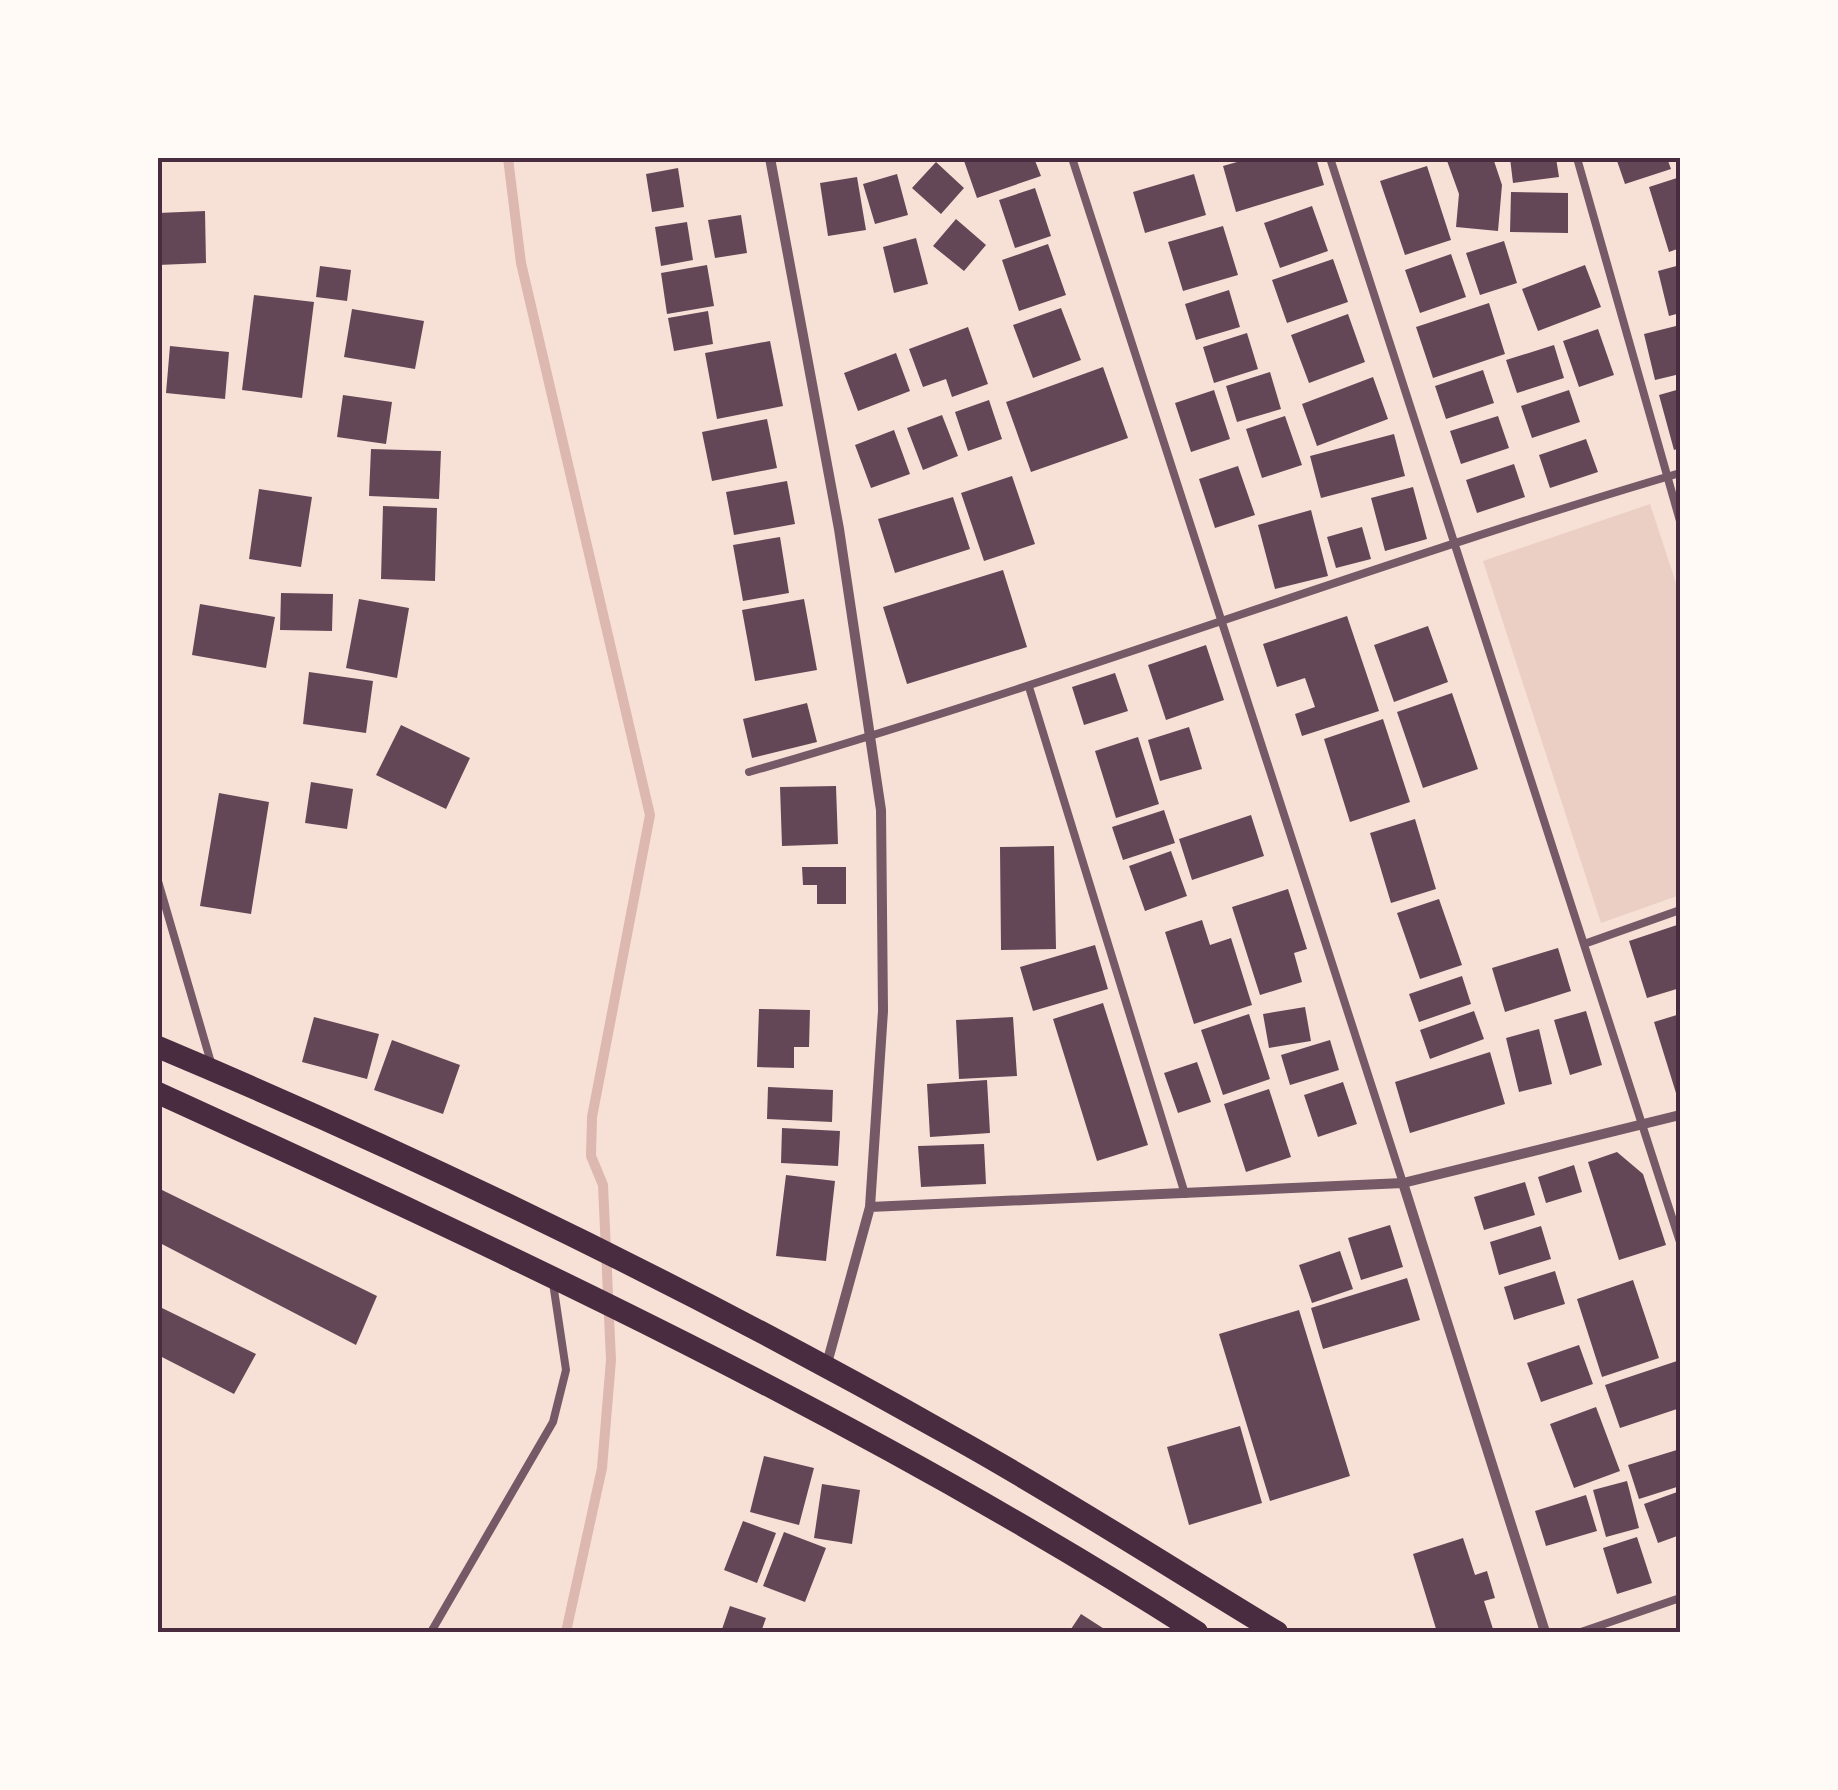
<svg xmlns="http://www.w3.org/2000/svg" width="1838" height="1790" font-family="'Source Sans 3',sans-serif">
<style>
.green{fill:#ebcfc5}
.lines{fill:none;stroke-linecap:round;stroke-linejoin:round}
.stream{stroke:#dcb8b0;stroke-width:10}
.building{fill:#644757}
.service{stroke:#755966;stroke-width:8}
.minor{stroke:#755966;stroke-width:10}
.trunk{stroke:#4a2c40;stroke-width:22}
.neatline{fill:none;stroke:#4a2c40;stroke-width:4}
</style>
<rect width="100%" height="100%" fill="#f7e1d7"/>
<path class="green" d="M1650,504L1680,595V895L1601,923L1483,561Z"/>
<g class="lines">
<path class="stream" d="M508,158L521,263L650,815L592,1117L591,1156L603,1185L611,1360L602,1468L566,1632"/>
</g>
<path class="building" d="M963,158H1034L1041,176L977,198Z
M1251,158H1316L1324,185L1236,212L1223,166Z
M1446,158H1493L1502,185L1498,231L1456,227L1459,194Z
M1510,158H1556L1559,177L1513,183Z
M1616,158H1667L1671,169L1625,184Z
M936,162L964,188L941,214L912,188Z
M1427,166L1451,240L1405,255L1380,181Z
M678,168L684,207L652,212L646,174Z
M897,174L908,215L875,224L863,184Z
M1194,174L1206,215L1145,233L1133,192Z
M857,177L866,230L828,236L820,183Z
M1680,177V248L1669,252L1649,187Z
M1035,188L1051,236L1015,248L999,200Z
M1511,192L1568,193V233L1510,232Z
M1312,206L1328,251L1280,268L1264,223Z
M205,211L206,263L158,265V213Z
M741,215L747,253L715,258L708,220Z
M956,219L986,245L964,271L933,246Z
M687,222L693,260L661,266L655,227Z
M1223,226L1238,275L1183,291L1168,242Z
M916,238L928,284L894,293L883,247Z
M1504,241L1517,283L1480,295L1466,253Z
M1048,244L1066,295L1019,311L1002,260Z
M1451,254L1466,297L1420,313L1405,270Z
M1333,259L1348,302L1287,323L1272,280Z
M707,265L714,306L667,314L661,273Z
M1585,265L1601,307L1538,331L1522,289Z
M1680,265V313L1669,316L1658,271Z
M320,266L351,270L347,301L316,297Z
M1229,290L1240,327L1196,340L1185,304Z
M254,295L314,302L302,398L242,390Z
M1489,303L1505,354L1433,378L1416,327Z
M1061,308L1081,360L1033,378L1013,325Z
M352,309L424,321L415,369L344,357Z
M708,311L713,344L674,351L668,318Z
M1348,314L1365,362L1309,383L1291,335Z
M1680,325V374L1655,380L1644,334Z
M968,327L988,384L952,397L946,379L923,387L909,349Z
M1598,329L1614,375L1579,387L1563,341Z
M1247,333L1258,369L1214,383L1203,347Z
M770,341L783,406L717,419L705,353Z
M1554,345L1564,378L1517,393L1506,360Z
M170,346L229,352L225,399L166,393Z
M896,353L910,391L858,411L844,373Z
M1103,367L1128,438L1031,472L1006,402Z
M1483,370L1494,403L1446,419L1435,386Z
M1270,372L1281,409L1237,422L1226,386Z
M1373,377L1388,419L1317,446L1302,404Z
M1680,389V448L1674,450L1659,395Z
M1214,390L1230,439L1191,452L1175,403Z
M1569,390L1580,422L1532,438L1521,406Z
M343,395L392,402L386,444L337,437Z
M989,400L1002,439L968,451L955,412Z
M942,415L958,456L923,470L907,428Z
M1285,416L1302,465L1262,478L1246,429Z
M1498,416L1509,448L1461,464L1450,431Z
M767,419L777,468L712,481L702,432Z
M894,430L910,474L871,488L855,445Z
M1394,434L1405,476L1321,498L1310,456Z
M1586,439L1598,472L1550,488L1539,455Z
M371,449L441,451L439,499L369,496Z
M1514,464L1525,497L1477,513L1466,480Z
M1238,466L1255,515L1215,528L1199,479Z
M1012,476L1035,544L984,561L961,493Z
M787,481L795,524L734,535L726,492Z
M1413,487L1427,539L1385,551L1371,498Z
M259,489L312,497L301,567L249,559Z
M953,497L970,549L895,573L878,519Z
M383,506L437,508L435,581L381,579Z
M1311,510L1328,576L1275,589L1258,525Z
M1362,527L1371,559L1336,568L1327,537Z
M780,537L789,593L743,601L733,545Z
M1003,570L1027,647L907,684L883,607Z
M281,593L333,594L332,631L280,630Z
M359,599L409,608L397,678L346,668Z
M804,599L817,670L755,681L742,610Z
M200,604L275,617L266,668L192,655Z
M1347,616L1379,711L1302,736L1295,714L1315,707L1305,678L1277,687L1263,644Z
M1428,626L1448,682L1394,702L1374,645Z
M1206,645L1224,700L1166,720L1148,665Z
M309,672L373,681L366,733L303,724Z
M1115,673L1128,711L1084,725L1072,687Z
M1452,693L1478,769L1423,788L1397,712Z
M807,703L817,742L752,758L743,719Z
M1383,719L1410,802L1350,822L1324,739Z
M401,725L470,758L446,809L376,775Z
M1189,727L1202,769L1160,781L1148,740Z
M1138,737L1159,804L1116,818L1095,751Z
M311,782L353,789L347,829L305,823Z
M836,786L838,844L782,846L780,787Z
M219,793L269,802L251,914L200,906Z
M1164,810L1175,843L1123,860L1112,827Z
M1251,815L1264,856L1192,880L1179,839Z
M1415,819L1436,889L1391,903L1370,833Z
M1054,846L1056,949L1001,950L1000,847Z
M1171,851L1187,896L1145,911L1129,866Z
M802,867H846V904H817V885H803Z
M1288,889L1307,949L1294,953L1302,982L1260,995L1232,907Z
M1439,899L1462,965L1420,979L1397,913Z
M1202,920L1210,945L1231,938L1252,1005L1194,1024L1165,932Z
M1677,925L1680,988L1647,998L1629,941Z
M1095,945L1108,989L1033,1011L1020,967Z
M1558,948L1571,991L1505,1012L1492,968Z
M1462,976L1471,1004L1419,1022L1409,994Z
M1103,1003L1148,1145L1097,1161L1053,1019Z
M1305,1007L1311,1041L1269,1048L1263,1014Z
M759,1009L810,1010L809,1047H794V1068L757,1067Z
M1474,1011L1484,1039L1430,1059L1420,1030Z
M1586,1011L1602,1065L1570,1075L1554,1020Z
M1249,1014L1270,1079L1223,1095L1201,1030Z
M1680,1014V1092L1676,1093L1654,1022Z
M314,1017L379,1034L367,1079L302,1062Z
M1013,1017L1017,1076L959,1079L956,1020Z
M1539,1029L1552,1084L1519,1092L1506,1038Z
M392,1040L460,1065L443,1114L374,1090Z
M1330,1040L1339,1070L1290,1085L1281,1055Z
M1490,1052L1505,1104L1410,1133L1395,1082Z
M1197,1062L1211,1102L1178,1113L1164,1073Z
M987,1080L990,1133L930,1137L927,1084Z
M1343,1082L1357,1124L1318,1137L1304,1095Z
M768,1087L833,1090L832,1122L767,1119Z
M1269,1089L1291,1157L1246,1172L1224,1104Z
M782,1128L840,1131L838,1166L781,1163Z
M984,1144L986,1184L921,1187L918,1146Z
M1617,1152L1643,1174L1666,1245L1619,1260L1588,1162Z
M1574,1165L1582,1192L1546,1203L1538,1177Z
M786,1175L835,1181L826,1261L776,1256Z
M1525,1182L1535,1215L1484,1230L1474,1197Z
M158,1188L377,1296L356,1345L158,1242Z
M1390,1225L1403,1267L1361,1280L1348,1238Z
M1541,1226L1551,1259L1499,1275L1490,1242Z
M1340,1251L1353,1289L1312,1303L1299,1265Z
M1555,1271L1565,1304L1514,1320L1504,1287Z
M1407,1278L1420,1320L1323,1349L1311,1308Z
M1633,1280L1659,1358L1602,1377L1577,1299Z
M162,1308L256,1354L234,1394L158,1355V1316Z
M1299,1310L1350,1476L1270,1501L1219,1334Z
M1579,1345L1593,1384L1541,1402L1527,1363Z
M1680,1360V1408L1620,1428L1605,1385Z
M1596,1407L1620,1471L1574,1488L1550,1424Z
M1240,1426L1262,1503L1189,1525L1167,1447Z
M1680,1449V1486L1639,1499L1628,1465Z
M764,1456L814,1468L799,1525L750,1512Z
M1627,1481L1639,1528L1606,1537L1593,1490Z
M822,1484L860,1490L852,1544L814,1538Z
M1680,1491V1535L1658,1543L1644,1504Z
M1586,1495L1597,1531L1546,1546L1535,1511Z
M743,1521L776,1533L757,1583L724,1570Z
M784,1532L826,1548L805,1602L763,1586Z
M1637,1537L1652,1583L1617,1594L1603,1548Z
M1463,1538L1475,1575L1487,1571L1495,1598L1484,1601L1493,1629L1437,1632L1413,1554Z
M730,1606L766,1618L761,1632H721Z
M1081,1614L1109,1632H1069Z"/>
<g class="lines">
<path class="service" d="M1072,158L1403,1183
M1330,158L1680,1242
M1577,158L1680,521
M1029,687L1185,1194
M749,772C1063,682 1367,565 1680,473
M158,881L212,1066
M1584,944L1680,910
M431,1632L553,1422L566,1370L553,1283
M1581,1632L1680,1598"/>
<path class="minor" d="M770,158L839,529L881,810L883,1011L870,1207L826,1367
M1403,1183L1545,1632
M870,1207L1403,1183L1680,1115"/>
<path class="trunk" d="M158,1047C429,1161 697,1292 953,1437C1063,1498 1169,1567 1277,1632
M158,1093C513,1255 868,1421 1197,1632"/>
</g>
<rect width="1838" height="1790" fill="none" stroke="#fffaf5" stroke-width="320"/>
<rect x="160" y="160" width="1518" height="1470" class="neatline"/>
</svg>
